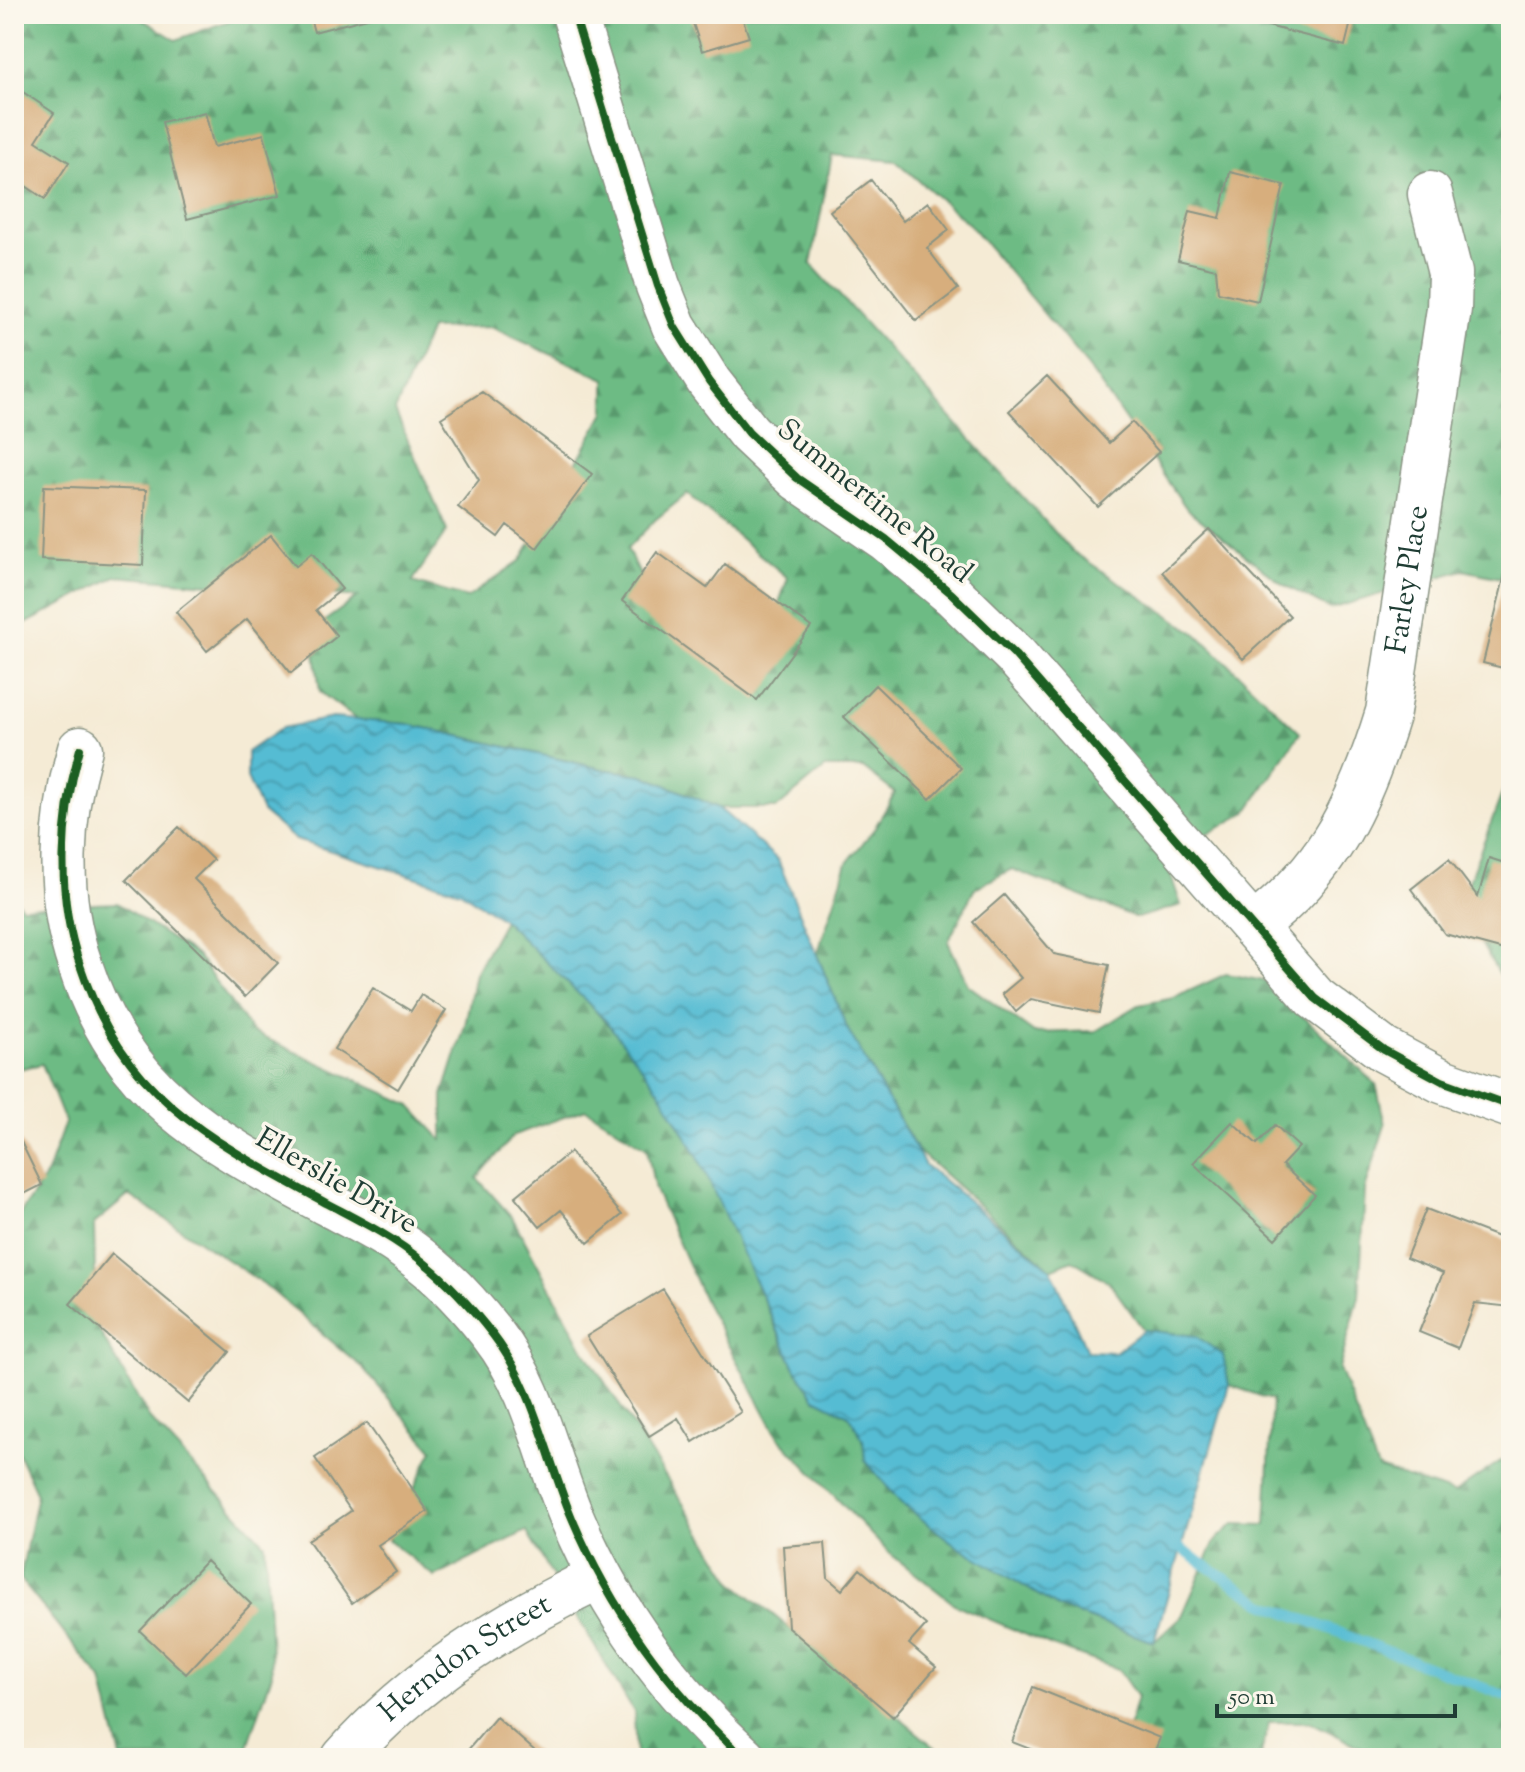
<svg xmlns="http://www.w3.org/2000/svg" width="1525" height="1772" font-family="'Sorts Mill Goudy',serif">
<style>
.forest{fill:url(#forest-firs);stroke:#467c5c;stroke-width:2;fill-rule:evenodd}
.water{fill:url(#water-waves);stroke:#3a7c84;stroke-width:2}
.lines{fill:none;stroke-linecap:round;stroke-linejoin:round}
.stream{stroke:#55bcd3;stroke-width:10}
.building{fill:#d7ae7d}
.minor-casing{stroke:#8a9484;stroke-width:47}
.minor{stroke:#fff;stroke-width:44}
.cycleway-casing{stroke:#fbf7ec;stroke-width:13}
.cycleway{stroke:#1b5e20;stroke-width:8}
.labels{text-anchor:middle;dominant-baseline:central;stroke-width:7;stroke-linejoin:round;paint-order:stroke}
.street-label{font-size:30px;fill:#1f3d34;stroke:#fbf7ec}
</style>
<defs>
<pattern id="forest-firs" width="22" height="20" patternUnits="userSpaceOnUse" patternTransform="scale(2)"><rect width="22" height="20" fill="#6dbb84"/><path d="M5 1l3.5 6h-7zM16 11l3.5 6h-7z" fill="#59996d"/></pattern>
<pattern id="water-waves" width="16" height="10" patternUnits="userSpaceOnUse" patternTransform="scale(2)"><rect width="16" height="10" fill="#55bcd3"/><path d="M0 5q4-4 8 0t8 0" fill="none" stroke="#469aac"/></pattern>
</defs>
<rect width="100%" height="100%" fill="#fbf7ec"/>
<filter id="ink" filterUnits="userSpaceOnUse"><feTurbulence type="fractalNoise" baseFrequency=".0125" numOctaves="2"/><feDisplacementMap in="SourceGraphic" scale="16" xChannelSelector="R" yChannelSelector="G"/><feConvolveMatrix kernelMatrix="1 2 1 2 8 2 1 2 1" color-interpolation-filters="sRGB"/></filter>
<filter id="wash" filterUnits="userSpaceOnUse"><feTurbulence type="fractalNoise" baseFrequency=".006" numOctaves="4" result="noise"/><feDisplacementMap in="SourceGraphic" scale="32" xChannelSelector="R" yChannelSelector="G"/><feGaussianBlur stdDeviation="1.8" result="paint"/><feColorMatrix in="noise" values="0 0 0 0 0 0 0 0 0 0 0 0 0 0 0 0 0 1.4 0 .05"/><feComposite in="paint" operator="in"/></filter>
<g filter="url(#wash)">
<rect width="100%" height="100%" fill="#f5ebd5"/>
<path class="forest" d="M14,14H134L176,40L248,14H1511V580L1463,570L1330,609L1282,584L1187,509L1087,365L970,225L896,161L832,155L811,264L1072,551L1197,634L1300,733L1247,812L1165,858L1181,905L1137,918L1012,869L975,888L948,942L968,985L1034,1033L1096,1031L1139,1005L1174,998L1226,974L1265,981L1376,1084L1385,1125L1365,1190L1359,1297L1339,1369L1378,1469L1454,1493L1511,1454V1758H1382L1311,1722H1269L1260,1758H1121L1137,1697L1118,1669L1052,1646L954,1604L888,1552L778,1437L706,1304L655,1190L647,1148L586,1109L514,1135L477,1178L512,1217L581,1345L734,1583L948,1758H636L634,1712L526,1531L435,1577L388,1540L433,1450L362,1367L264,1284L129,1195L94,1224L96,1325L149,1418L265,1544L272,1674L244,1758H121L102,1680L20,1579L37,1494L14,1444V1223L47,1173L65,1122L42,1064L14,1070V897L22,907L117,903L197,956L252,1032L409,1104L443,1141V1095L465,1026L475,973L504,920C559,974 616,1025 659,1090C716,1175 749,1276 795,1368L815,1398L849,1415L863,1439L865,1460L901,1503L953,1543L1060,1608L1154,1642L1182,1616L1215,1541L1234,1524L1266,1525L1272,1400L1229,1385L1222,1355L1196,1336L1144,1330L1109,1282L1072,1260L1051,1269L917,1150L847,1028L817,955L847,863L874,829L895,793L863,768H825L777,808H719L643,775L603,769L408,724L357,720L320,692L312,630L358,597L116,576L14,630ZM491,327L605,379V412L521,560L467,598L412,582L447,531L395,411L430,329ZM687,494L788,578L768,633L659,612L627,549L655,520Z
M1511,770V994L1459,907Z"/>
<path class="water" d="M333,718L408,724L602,769L643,775L719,808L778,860L847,1028L925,1165L1051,1269L1087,1351L1115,1352L1144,1330L1196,1336L1223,1355L1229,1385L1154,1642L1060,1608L953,1543L901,1503L865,1460L863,1439L849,1415L815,1398L795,1368L697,1155L659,1090L606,1021L504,920L460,891L296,840L262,812L247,778V752L282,728Z"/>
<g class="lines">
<path class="stream" d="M1172,1543L1264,1604L1511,1698"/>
</g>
<g id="blocks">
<path class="building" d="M309,14H379V15L314,32Z
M690,14H741L749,37L702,51Z
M1222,14H1353L1345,46Z
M14,86L54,113L36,141L69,162L45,199L14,178Z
M205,112L214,147L264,134L280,195L187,219L162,122Z
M1230,172L1284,185L1258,301L1218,292L1216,269L1178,260L1190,211L1220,218Z
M871,180L903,221L928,202L949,230L927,248L958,289L916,321L830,211Z
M1047,376L1109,443L1132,422L1159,452L1098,507L1009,411Z
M482,392L592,474L537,548L507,525L498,537L458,507L479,480L441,418Z
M44,486L146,490L143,565L41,560Z
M1209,529L1290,616L1243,659L1162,572Z
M271,535L296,566L312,553L342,589L316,610L337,636L291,673L247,619L207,651L176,612Z
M657,552L707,588L725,564L811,627L757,700L622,601Z
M1508,562L1511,563V670L1483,663Z
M875,685L961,768L930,799L844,717Z
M179,827L213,860L194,879L278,963L245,997L126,880Z
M1489,858L1511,865V952L1445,934L1411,889L1449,859L1478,897Z
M1004,895L1054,954L1109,965L1099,1013L1031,999L1016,1012L1002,994L1021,978L973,922Z
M373,988L411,1011L421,995L446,1010L398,1089L334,1049Z
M1232,1122L1257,1144L1275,1125L1299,1147L1282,1165L1315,1195L1275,1239L1193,1163Z
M21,1142L42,1185L14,1199V1145Z
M570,1152L622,1215L588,1243L561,1210L540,1227L515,1197Z
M1426,1209L1511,1242V1307L1475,1303L1458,1348L1419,1332L1443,1273L1406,1258Z
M112,1254L230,1352L188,1403L70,1304Z
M663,1289L741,1412L693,1442L678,1418L649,1436L587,1336Z
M367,1423L428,1511L378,1545L396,1572L352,1603L308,1540L351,1511L315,1458Z
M825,1543L828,1578L842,1590L860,1569L926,1625L909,1644L936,1667L893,1717L788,1627L783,1546Z
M206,1561L251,1604L186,1674L140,1631Z
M1033,1687L1160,1738L1152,1758H1053L1012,1742Z
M496,1717L543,1758H461Z"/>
</g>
</g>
<g filter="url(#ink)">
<use href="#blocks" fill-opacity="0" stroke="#8a9484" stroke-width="2"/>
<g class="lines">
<defs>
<g id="minor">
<path d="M574,14L658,286L674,326L709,382L749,433L797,478L886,539L952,594L1015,655L1315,998L1384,1050L1442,1081L1511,1106"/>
<path d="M80,749C60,819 56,895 80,965C124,1098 212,1141 328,1204C360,1221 393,1237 422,1261C449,1282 472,1308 493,1335C535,1389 546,1457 572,1518C611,1610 670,1691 744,1758"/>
<path id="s1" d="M1255,925C1331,868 1361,800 1388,712L1449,309L1450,273L1430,194"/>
<path id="s2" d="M344,1758C415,1678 505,1622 600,1577"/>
</g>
</defs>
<use href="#minor" class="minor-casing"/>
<use href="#minor" class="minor"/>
<defs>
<path id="cycleway" d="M574,14L658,286L674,326L709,382L749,433L797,478L886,539L952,594L1015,655L1315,998L1384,1050L1442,1081L1511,1106
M80,749C60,819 56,895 80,965C124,1098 212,1141 328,1204C360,1221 393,1237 422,1261C449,1282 472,1308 493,1335C535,1389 546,1457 572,1518C611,1610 670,1691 744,1758"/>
</defs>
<use href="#cycleway" class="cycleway-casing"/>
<use href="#cycleway" class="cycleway"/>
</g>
</g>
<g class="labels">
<g class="street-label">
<text transform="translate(874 502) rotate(39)">Summertime Road</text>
<text stroke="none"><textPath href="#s1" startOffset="390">Farley Place</textPath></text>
<text transform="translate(336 1182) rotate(30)">Ellerslie Drive</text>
<text stroke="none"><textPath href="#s2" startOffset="158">Herndon Street</textPath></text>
</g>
</g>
<rect width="1525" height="1772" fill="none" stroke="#fbf7ec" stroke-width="48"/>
<path d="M1217 1704v12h238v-12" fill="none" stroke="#1f3d34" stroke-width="4"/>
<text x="1229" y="1704" font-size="24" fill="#1f3d34" stroke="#fbf7ec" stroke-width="6" paint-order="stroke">50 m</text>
</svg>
